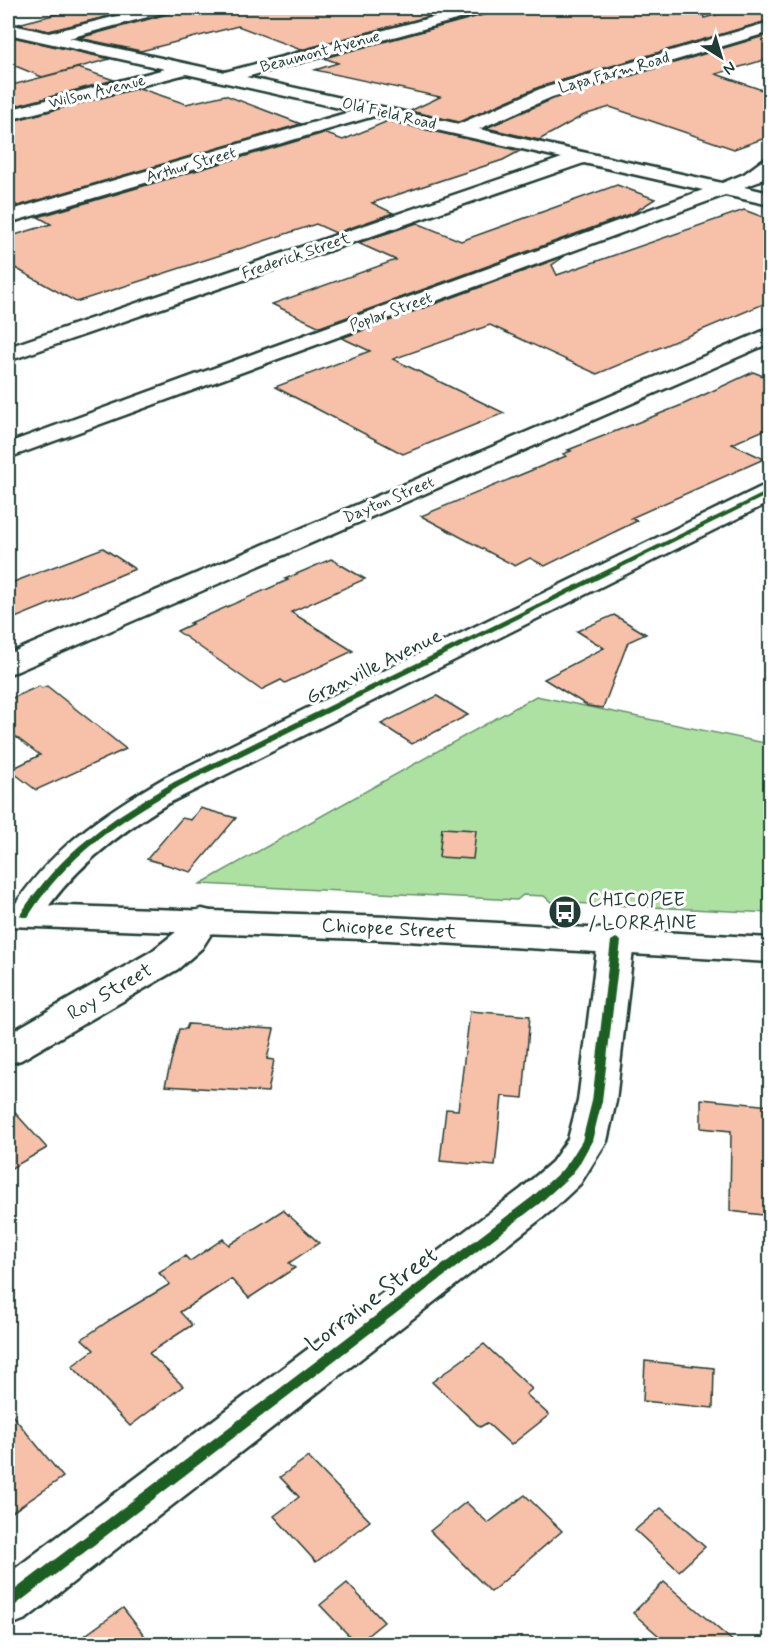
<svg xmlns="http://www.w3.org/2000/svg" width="778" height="1652" font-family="Mynerve,sans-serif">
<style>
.green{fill:#ade1a2;stroke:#668f6b;stroke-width:1.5}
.building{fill:#f6c0a9;stroke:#1f3d34;stroke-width:1.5}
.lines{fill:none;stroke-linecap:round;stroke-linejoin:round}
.minor-casing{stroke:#1f3d34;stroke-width:5}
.major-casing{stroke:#1f3d34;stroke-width:5}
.minor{fill:#fff;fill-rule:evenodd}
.major{fill:#fff;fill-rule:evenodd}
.cycleway-casing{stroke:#fff;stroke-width:4}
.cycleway{fill:#1b5e20;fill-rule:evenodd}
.labels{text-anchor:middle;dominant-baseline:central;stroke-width:6;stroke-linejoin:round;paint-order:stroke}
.far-street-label{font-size:16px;fill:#1f3d34;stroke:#fff}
.street-label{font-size:20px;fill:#1f3d34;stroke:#fff}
.poi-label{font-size:20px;fill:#1f3d34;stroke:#fff;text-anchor:start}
.near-street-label{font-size:24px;fill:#1f3d34;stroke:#fff}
</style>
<rect width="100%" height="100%" fill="#fff"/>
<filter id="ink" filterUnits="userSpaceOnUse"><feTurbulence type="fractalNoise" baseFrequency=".0167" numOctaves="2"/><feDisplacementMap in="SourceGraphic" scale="12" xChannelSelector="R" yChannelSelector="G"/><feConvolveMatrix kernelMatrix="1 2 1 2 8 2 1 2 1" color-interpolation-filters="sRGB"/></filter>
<g filter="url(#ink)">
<path class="green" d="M536,696L770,744V913L551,902L544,896L523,895L517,900L200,884Z"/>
<path class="building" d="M80,8H142L49,31L18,24Z
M175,8H405L431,16L301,50L238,26L141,51L79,38L171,13Z
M493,8H702L704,18L741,8H771V20L539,87L459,122L410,111L440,97L315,70L338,63L324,58L490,13Z
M771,34V58L716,74L771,93V136L734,149L610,107L584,115L539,140L486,128L553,99Z
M8,36L110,59L42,77L8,63Z
M78,68L114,80L8,108V86Z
M139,88L186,104L225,95L301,124L18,206L8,200V122Z
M388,121L520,151L503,160L372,203L393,213L336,233L316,224L76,302L8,264V237L51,224L38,217L324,133L343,140Z
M617,185L655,199L633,213L320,327L272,304L396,260L358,243L417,223L461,241Z
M744,210L771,220V301L597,374L490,325L393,359L504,413L403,454L275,387L370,351L342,338L565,256L552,265L557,275Z
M753,372L771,379V427L732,444L764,459L631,518L637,521L545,566L530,558L515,566L421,516L566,456L563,454L571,451L568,450L682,405Z
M103,548L135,569L8,621V584Z
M331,559L365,579L291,612L353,651L285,683L281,680L261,690L177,631L192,624L190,623L288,580L285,579Z
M614,615L646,634L628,642L603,708L588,706L544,679L604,648L577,631Z
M39,686L42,688L47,686L126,749L36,790L10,770L40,755L8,731V700Z
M437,696L468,715L412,744L381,724Z
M200,808L236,818L191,872L147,859L182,818L191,820Z
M442,828L476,830L473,859L439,857Z
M470,1011L530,1016L523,1098L502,1096L495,1166L440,1161L446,1109L458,1110Z
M188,1024L274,1029L267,1059L274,1060L268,1092L165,1086L179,1029H186Z
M701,1099L771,1106V1216L730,1211L731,1131L701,1128Z
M8,1105L47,1148L8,1170Z
M283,1210L319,1243L289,1263L295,1268L249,1298L231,1279L180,1312L192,1325L149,1353L183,1386L130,1426L72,1366L94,1350L82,1339L113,1318L170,1284L159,1273L185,1256L190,1261L223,1239L229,1245Z
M484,1344L532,1389L526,1394L549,1415L511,1445L487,1423L480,1427L432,1382Z
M645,1361L714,1368L713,1408L643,1401Z
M8,1410L63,1477L8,1515Z
M308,1457L370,1521L316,1562L274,1516L299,1497L280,1477Z
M525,1495L562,1531L491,1592L430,1531L466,1502L488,1523Z
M661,1508L705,1547L679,1571L635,1530Z
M664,1582L736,1644H668L633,1613Z
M347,1583L384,1622L357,1644L320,1605Z
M123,1608L151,1644H73Z"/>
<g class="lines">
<defs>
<path id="minor" d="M149,8H173L170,11L69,38L225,72L468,8H491L489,11L246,77L459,124L540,89L770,22V32L552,97L479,129L722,183L744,174L763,160L770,159V172L758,182L744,187L770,193V205L725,195L8,458V443L703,190L584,163L8,361V347L562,158L374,116L8,223V211L353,111L186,74L8,120V110L165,69L8,34V24L49,33Z
M770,328V343L18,671L8,674V654Z
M770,484V502L167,804C115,836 70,871 37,923L25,926L13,923L8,915C50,849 99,816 166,777L761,487Z
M202,909L214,912L220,920L202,948L178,969L21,1060L8,1064V1034L152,951L176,932L190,912Z
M616,929L629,933L634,941L616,1101L607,1141L580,1184L551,1211L26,1619L8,1626V1574L521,1189L552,1162L568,1139L578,1101L598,941L603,933Z"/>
<path id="major" d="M8,904L389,917L770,938V962L389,940L8,926Z"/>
</defs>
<use href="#minor" class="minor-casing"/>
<use href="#major" class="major-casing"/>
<use href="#minor" class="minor"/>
<use href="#major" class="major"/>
<defs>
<path id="cycleway" d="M770,490V494L180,786C117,823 68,854 28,917H22L20,915C61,851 110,819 174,782Z
M616,938L621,941L602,1101L592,1141L578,1166L570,1176L540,1203L13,1607L8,1609V1595L532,1197L562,1170L570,1160L582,1141L592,1101L611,941Z"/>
</defs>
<use href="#cycleway" class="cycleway-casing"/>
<use href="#cycleway" class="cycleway"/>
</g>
</g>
<defs>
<symbol id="bus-disc" viewBox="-11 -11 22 22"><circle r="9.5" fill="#1f3d34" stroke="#fff"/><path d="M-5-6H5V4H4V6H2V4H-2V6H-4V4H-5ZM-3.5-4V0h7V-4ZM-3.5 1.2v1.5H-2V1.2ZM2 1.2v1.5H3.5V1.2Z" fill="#fff"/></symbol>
</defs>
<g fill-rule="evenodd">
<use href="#bus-disc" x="546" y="893" width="38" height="38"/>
</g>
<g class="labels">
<g class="far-street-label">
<text transform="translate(320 52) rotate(-15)">Beaumont Avenue</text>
<text transform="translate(614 73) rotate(-16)">Lapa Farm Road</text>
<text transform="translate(97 92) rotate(-14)">Wilson Avenue</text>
<text transform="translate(389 114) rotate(13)">Old Field Road</text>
<text transform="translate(191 165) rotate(-16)">Arthur Street</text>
<text transform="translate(296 256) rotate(-19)">Frederick Street</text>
<text transform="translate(391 312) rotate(-20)">Poplar Street</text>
<text transform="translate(389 500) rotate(-23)">Dayton Street</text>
</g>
<g class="street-label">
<text transform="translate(374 667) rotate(-26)">Granville Avenue</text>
<text transform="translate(389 929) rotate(3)">Chicopee Street</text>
<text transform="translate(110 992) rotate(-30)">Roy Street</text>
</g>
<g class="poi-label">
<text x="588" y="900">CHICOPEE<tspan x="588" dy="23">/ LORRAINE</tspan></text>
</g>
<g class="near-street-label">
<text transform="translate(372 1300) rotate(-37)">Lorraine Street</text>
</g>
</g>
<rect width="778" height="1652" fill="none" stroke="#fff" stroke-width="30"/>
<rect x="15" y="15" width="748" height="1622" fill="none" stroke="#1f3d34" stroke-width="2" filter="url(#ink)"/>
<g transform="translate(721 57) rotate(143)" stroke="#ffffff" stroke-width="4.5" paint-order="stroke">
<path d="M0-4.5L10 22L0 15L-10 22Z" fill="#1f3d34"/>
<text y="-9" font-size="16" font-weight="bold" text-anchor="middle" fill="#1f3d34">N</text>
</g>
</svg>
